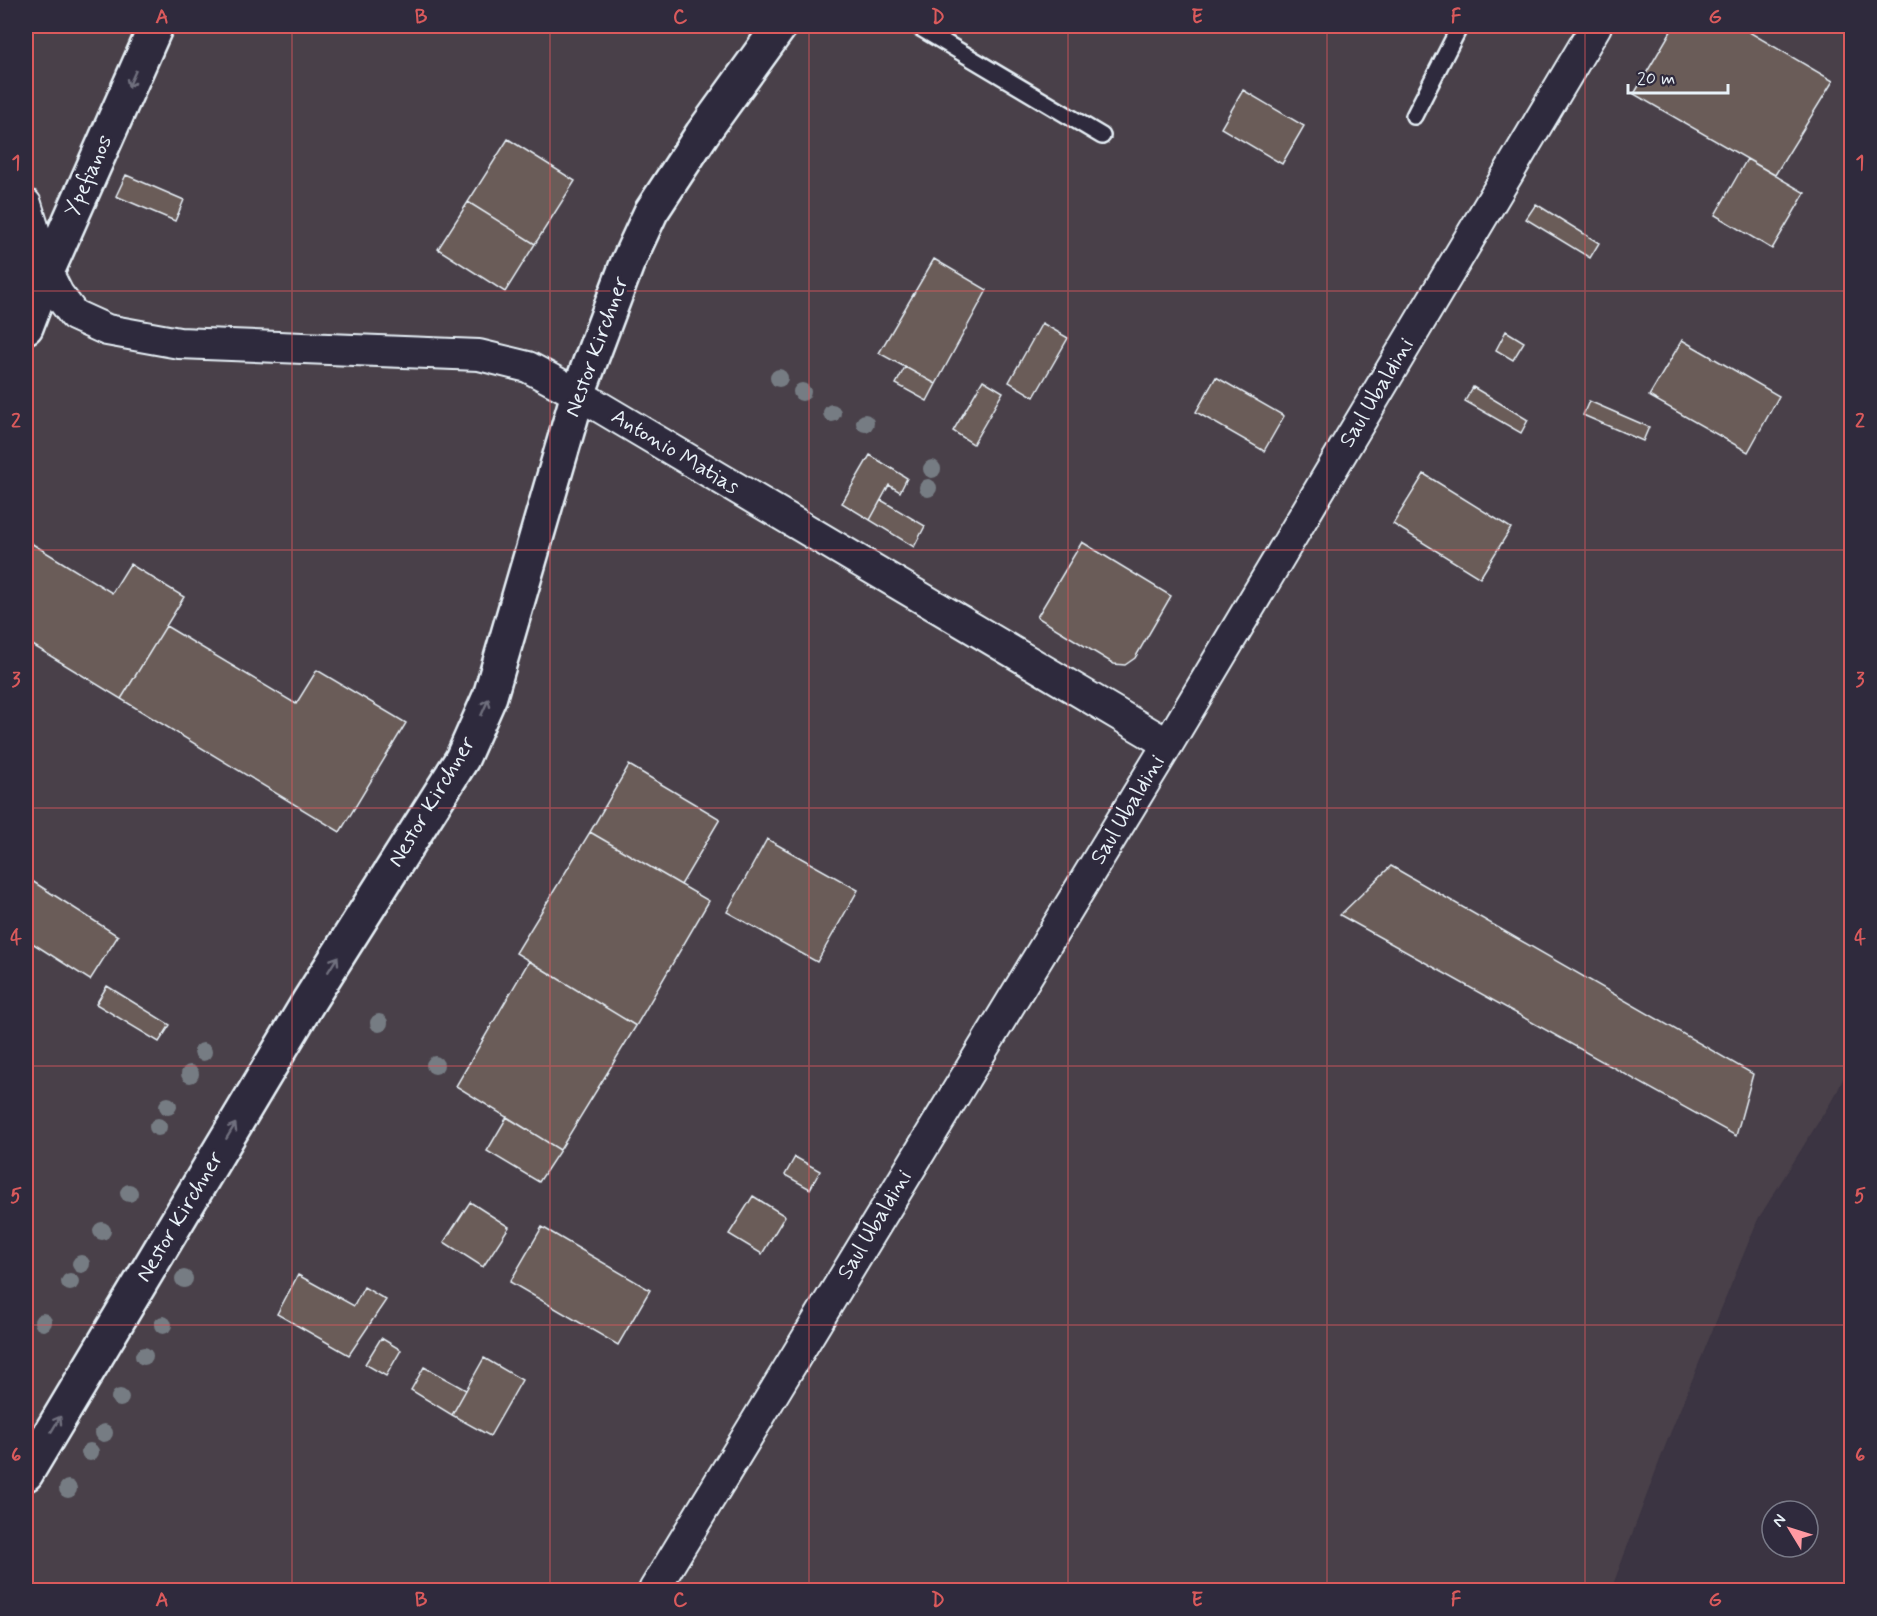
<svg xmlns="http://www.w3.org/2000/svg" width="1877" height="1616" font-family="Mynerve,sans-serif">
<style>
.built{fill:#494049}
.building{fill:#6a5b58;stroke:#e8f1f8;stroke-width:1.5}
.lines{fill:none;stroke-linecap:round;stroke-linejoin:round}
.service-casing{stroke:#e8f1f8;stroke-width:20}
.minor-casing{stroke:#e8f1f8;stroke-width:34}
.tertiary-casing{stroke:#e8f1f8;stroke-width:38}
.service{stroke:#2f2a3d;stroke-width:15}
.minor{stroke:#2f2a3d;stroke-width:30}
.tertiary{stroke:#2f2a3d;stroke-width:33}
.tree{fill:#767c83}
.oneway{stroke:#70707e}
.grid{fill:none;stroke:#da5a5c;stroke-width:1.5;stroke-opacity:0.55}
.labels{text-anchor:middle;dominant-baseline:central;stroke-width:6;stroke-linejoin:round;paint-order:stroke}
.street-label{font-size:22px;fill:#e8f1f8;stroke:#2f2a3d}
.neatline{fill:none;stroke:#da5a5c;stroke-width:2}
.grid-label{font-size:20px;text-anchor:middle;font-weight:bold;fill:#da5a5c}
</style>
<rect width="100%" height="100%" fill="#3b3442"/>
<filter id="ink" filterUnits="userSpaceOnUse"><feTurbulence type="fractalNoise" baseFrequency=".0167" numOctaves="2"/><feDisplacementMap in="SourceGraphic" scale="12" xChannelSelector="R" yChannelSelector="G"/><feConvolveMatrix kernelMatrix="1 2 1 2 8 2 1 2 1" color-interpolation-filters="sRGB"/></filter>
<g filter="url(#ink)">
<path class="built" d="M26,26H1851V1061L1837,1092L1758,1219L1667,1441L1611,1590H26Z"/>
<path class="building" d="M1674,26H1739L1833,81L1775,175L1634,94Z
M1243,90L1304,126L1282,164L1221,128Z
M508,139L575,181L535,244L468,202Z
M1747,159L1805,193L1772,249L1715,215Z
M126,175L184,200L175,221L116,196Z
M468,202L535,244L505,292L438,249Z
M1536,204L1599,243L1590,258L1526,219Z
M934,259L987,290L936,384L879,353Z
M1042,323L1068,338L1034,397L1009,382Z
M1506,331L1524,342L1513,360L1496,350Z
M1682,340L1779,396L1748,452L1649,396Z
M905,367L936,384L927,401L896,384Z
M1216,377L1284,416L1264,451L1196,412Z
M983,380L1003,392L973,444L953,431Z
M1473,387L1528,420L1521,433L1465,401Z
M1589,401L1649,427L1643,441L1583,415Z
M870,455L907,478L900,492L889,485L870,520L842,503Z
M1424,474L1511,528L1480,578L1393,524Z
M881,500L925,526L914,547L870,520Z
M26,540L112,593L130,564L184,597L121,699L26,641Z
M1082,542L1171,596L1135,658L1125,665L1114,664L1037,617Z
M166,626L296,704L317,670L406,723L340,832L121,699Z
M629,765L720,819L681,885L590,832Z
M590,832L709,901L636,1026L516,953Z
M767,839L858,890L817,962L727,912Z
M1391,866L1753,1074L1736,1136L1340,915Z
M32,881L118,936L90,980L26,939V892Z
M529,961L636,1026L560,1150L456,1086Z
M107,986L170,1025L159,1042L96,1004Z
M507,1117L560,1150L539,1182L487,1151Z
M795,1157L820,1171L810,1189L785,1175Z
M753,1196L785,1216L762,1254L729,1234Z
M470,1202L509,1227L483,1267L444,1242Z
M542,1227L650,1290L618,1345L510,1282Z
M298,1275L354,1306L364,1287L386,1300L349,1355L277,1314Z
M381,1338L401,1350L386,1376L365,1364Z
M484,1358L522,1380L490,1436L452,1415Z
M424,1367L466,1390L452,1415L411,1390Z"/>
<g class="lines">
<defs>
<path id="service" d="M917,26L1102,136
M1414,116L1460,26"/>
<path id="minor" d="M26,204L47,272L58,294L74,315L107,330L179,343L479,355L528,367L578,394L1168,744
M654,1590L1168,744L1596,26"/>
<path id="tertiary" d="M26,327L47,272L156,26
M26,1474L309,1001L462,759L490,696L578,394L627,264L651,212L702,134L780,26"/>
</defs>
<use href="#service" class="service-casing"/>
<use href="#minor" class="minor-casing"/>
<use href="#tertiary" class="tertiary-casing"/>
<use href="#service" class="service"/>
<use href="#minor" class="minor"/>
<use href="#tertiary" class="tertiary"/>
</g>
<g class="tree">
<circle cx="779" cy="378" r="9"/>
<circle cx="802" cy="392" r="9"/>
<circle cx="832" cy="413" r="9"/>
<circle cx="865" cy="423" r="9"/>
<circle cx="932" cy="469" r="9"/>
<circle cx="928" cy="488" r="9"/>
<circle cx="379" cy="1023" r="9"/>
<circle cx="203" cy="1052" r="9"/>
<circle cx="435" cy="1065" r="9"/>
<circle cx="190" cy="1074" r="9"/>
<circle cx="168" cy="1106" r="9"/>
<circle cx="158" cy="1127" r="9"/>
<circle cx="129" cy="1193" r="9"/>
<circle cx="102" cy="1231" r="9"/>
<circle cx="81" cy="1264" r="9"/>
<circle cx="184" cy="1279" r="9"/>
<circle cx="70" cy="1282" r="9"/>
<circle cx="43" cy="1322" r="9"/>
<circle cx="163" cy="1325" r="9"/>
<circle cx="144" cy="1356" r="9"/>
<circle cx="120" cy="1398" r="9"/>
<circle cx="104" cy="1433" r="9"/>
<circle cx="90" cy="1452" r="9"/>
<circle cx="68" cy="1489" r="9"/>
</g>
<defs><path id="oneway-shaft" d="M-6 0H5M1.5-3L5.5 0L1.5 3" fill="none" stroke-width="1.6" stroke-linecap="round" stroke-linejoin="round" transform="scale(1.5)"/></defs>
<g class="oneway">
<use href="#oneway-shaft" transform="translate(132 79) rotate(114)"/>
<use href="#oneway-shaft" transform="translate(485 707) rotate(-66)"/>
<use href="#oneway-shaft" transform="translate(333 964) rotate(-58)"/>
<use href="#oneway-shaft" transform="translate(231 1131) rotate(-59)"/>
<use href="#oneway-shaft" transform="translate(56 1424) rotate(-59)"/>
</g>
</g>
<path class="grid" d="M292,26V1590M550,26V1590M809,26V1590M1068,26V1590M1327,26V1590M1585,26V1590M26,291H1852M26,550H1852M26,808H1852M26,1066H1852M26,1325H1852"/>
<g class="labels">
<g class="street-label">
<text transform="translate(89 176) rotate(-66)">Ypefianos</text>
<text transform="translate(597 347) rotate(-70)">Nestor Kirchner</text>
<text transform="translate(1377 393) rotate(-59)">Saul Ubaldini</text>
<text transform="translate(675 452) rotate(31)">Antonio Matias</text>
<text transform="translate(432 802) rotate(-59)">Nestor Kirchner</text>
<text transform="translate(1128 810) rotate(-59)">Saul Ubaldini</text>
<text transform="translate(180 1217) rotate(-59)">Nestor Kirchner</text>
<text transform="translate(875 1225) rotate(-59)">Saul Ubaldini</text>
</g>
</g>
<rect width="1877" height="1616" fill="none" stroke="#2f2a3d" stroke-width="66"/>
<g transform="translate(1790 1529) rotate(308)"><circle r="28" fill="#2f2a3d" stroke="#797a88" stroke-width="1.5"/>
<path d="M0-4.5L10 22L0 15L-10 22Z" fill="#ff9aa2"/>
<text y="-9" font-size="16" font-weight="bold" text-anchor="middle" fill="#e8f1f8">N</text>
</g>
<path d="M1628 84v9h100v-9" fill="none" stroke="#e8f1f8" stroke-width="3"/>
<text x="1637" y="84" font-size="18" fill="#e8f1f8" stroke="#2f2a3d" stroke-width="4.5" paint-order="stroke">20 m</text>
<rect x="33" y="33" width="1811" height="1550" class="neatline"/>
<g class="grid-label">
<text x="162" y="23">A</text>
<text x="421" y="23">B</text>
<text x="680" y="23">C</text>
<text x="938" y="23">D</text>
<text x="1197" y="23">E</text>
<text x="1456" y="23">F</text>
<text x="1715" y="23">G</text>
<text x="16" y="169">1</text>
<text x="1860" y="169">1</text>
<text x="16" y="427">2</text>
<text x="1860" y="427">2</text>
<text x="16" y="686">3</text>
<text x="1860" y="686">3</text>
<text x="16" y="944">4</text>
<text x="1860" y="944">4</text>
<text x="16" y="1202">5</text>
<text x="1860" y="1202">5</text>
<text x="16" y="1461">6</text>
<text x="1860" y="1461">6</text>
<text x="162" y="1606">A</text>
<text x="421" y="1606">B</text>
<text x="680" y="1606">C</text>
<text x="938" y="1606">D</text>
<text x="1197" y="1606">E</text>
<text x="1456" y="1606">F</text>
<text x="1715" y="1606">G</text>
</g>
</svg>
